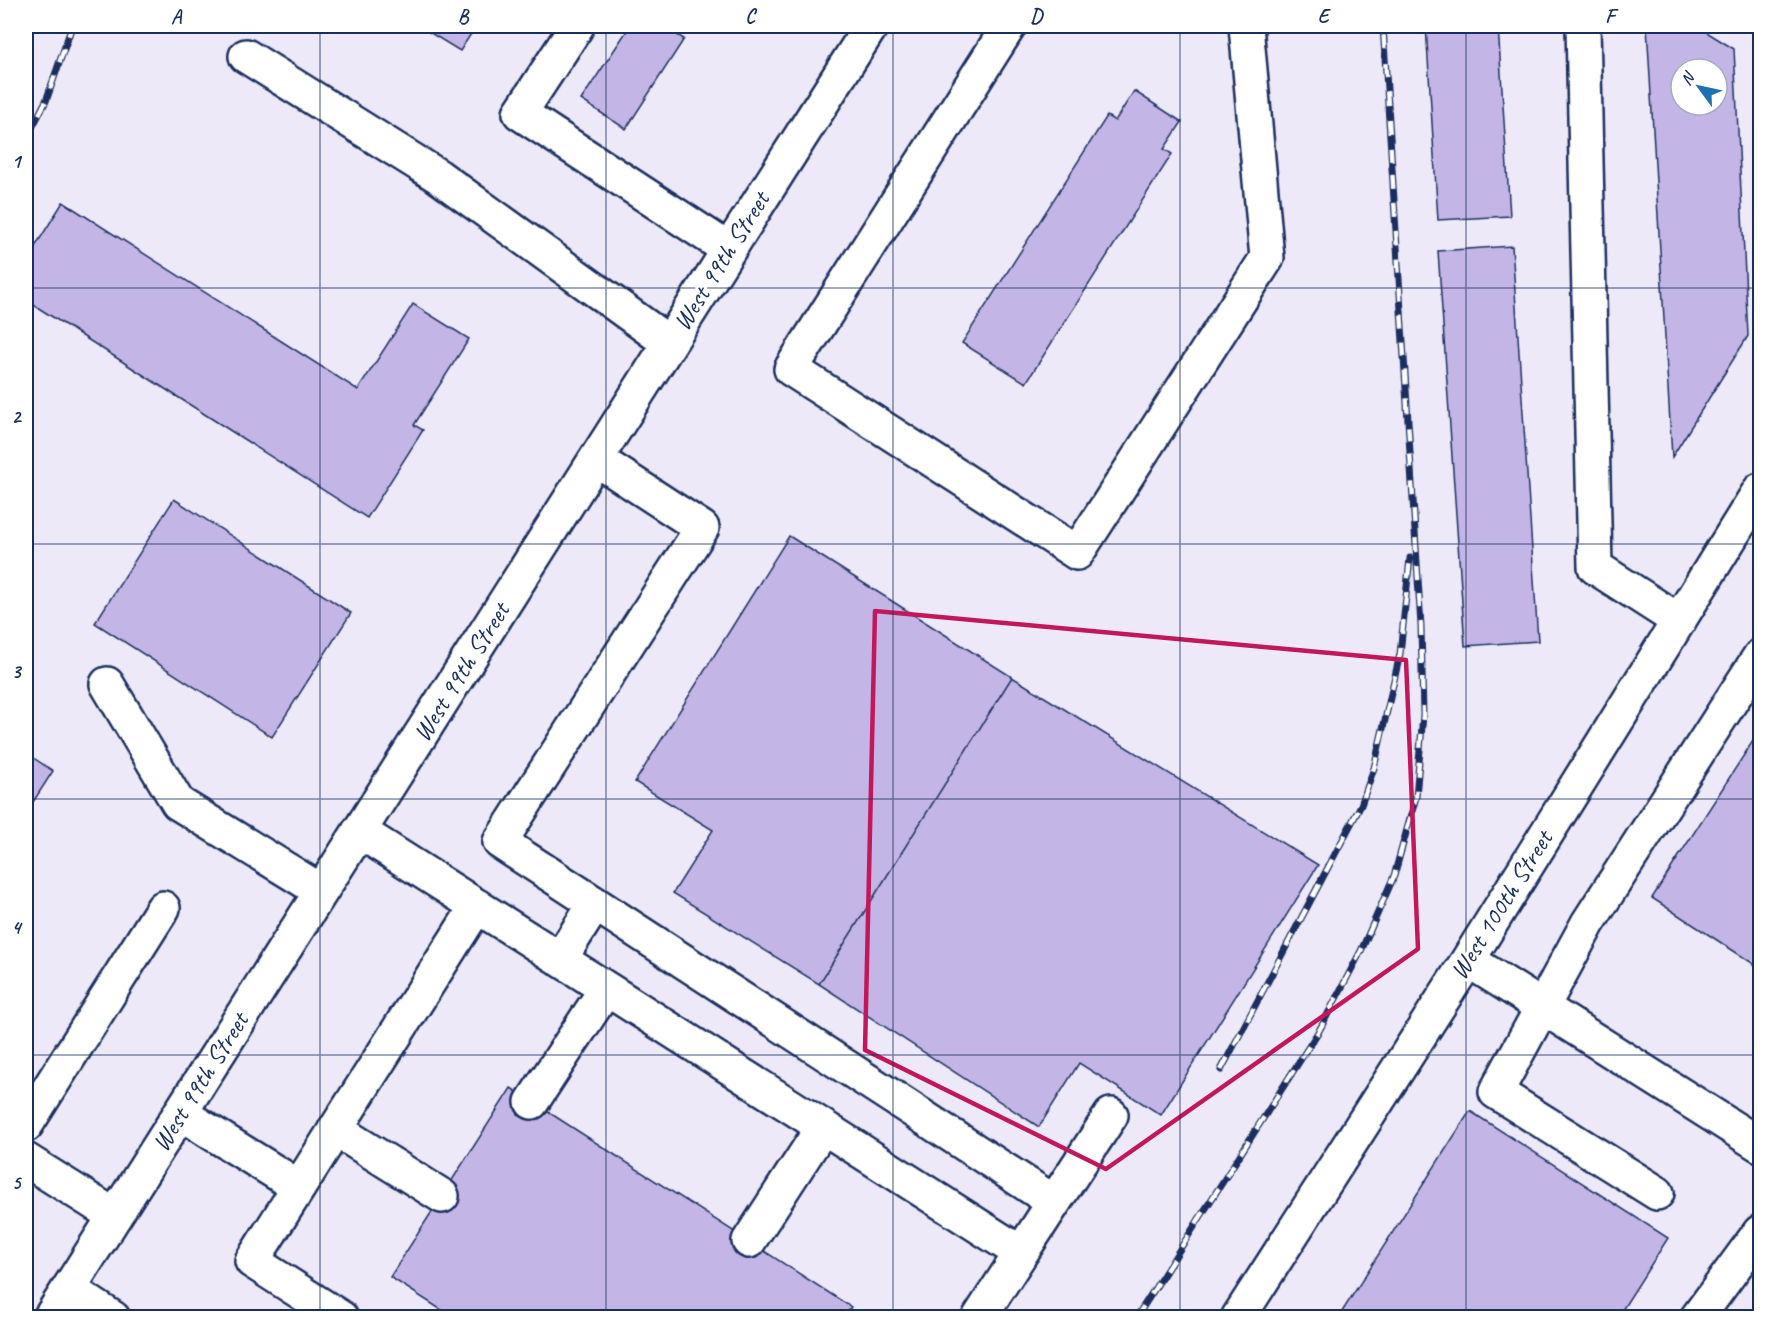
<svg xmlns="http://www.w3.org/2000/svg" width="1786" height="1343" font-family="Caveat,sans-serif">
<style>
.built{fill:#ede9f8;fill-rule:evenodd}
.building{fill:#c3b6e7;stroke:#1b2f5e;stroke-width:1.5;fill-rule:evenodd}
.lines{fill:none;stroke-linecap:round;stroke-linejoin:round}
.minor-casing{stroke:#1b2f5e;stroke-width:38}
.minor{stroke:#fff;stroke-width:33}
.rail-casing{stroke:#1b2f5e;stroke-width:7}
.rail{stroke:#fff;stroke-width:4.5;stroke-dasharray:14;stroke-linecap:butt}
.marked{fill:none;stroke:#c2185b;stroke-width:4.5;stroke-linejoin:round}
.grid{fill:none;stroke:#1b2f5e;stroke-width:1.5;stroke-opacity:0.55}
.labels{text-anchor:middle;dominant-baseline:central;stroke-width:6;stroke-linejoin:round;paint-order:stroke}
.street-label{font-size:26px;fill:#1b2f5e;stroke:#fff}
.neatline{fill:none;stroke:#1b2f5e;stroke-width:2}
.grid-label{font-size:20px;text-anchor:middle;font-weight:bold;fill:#1b2f5e}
</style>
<rect width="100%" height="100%" fill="#fff"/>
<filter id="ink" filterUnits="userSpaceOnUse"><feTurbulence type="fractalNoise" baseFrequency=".0167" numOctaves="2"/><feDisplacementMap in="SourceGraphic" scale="12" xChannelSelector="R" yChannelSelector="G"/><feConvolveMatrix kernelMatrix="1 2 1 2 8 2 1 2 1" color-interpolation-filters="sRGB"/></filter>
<g filter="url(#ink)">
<path class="built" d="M26,26H1760V1317H26ZM1681,69H1717V105H1681Z"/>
<path class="building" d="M419,26H476L460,51Z
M630,26H662L684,39L626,129L581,100Z
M1426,26H1498L1510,216L1438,220Z
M1647,26H1697L1734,49L1748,336L1672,457ZM1681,69H1717V105H1681Z
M1134,91L1182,122L1164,149L1172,154L1026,383L962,343L1107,116L1115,121Z
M63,202L358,390L413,304L469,339L414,425L423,430L367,518L26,300V261Z
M1512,246L1538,641L1465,646L1438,251Z
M174,499L351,613L272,737L95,623Z
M789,536L1012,677L819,984L673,893L713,830L635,782Z
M1012,677L1318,865L1161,1115L1079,1063L1039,1127L819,984Z
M1760,730V968L1652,898Z
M26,753L53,771L26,813Z
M511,1088L851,1307L844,1318H454L390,1277Z
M1470,1111L1668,1238L1617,1318H1338Z"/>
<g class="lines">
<defs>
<path id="minor" d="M577,26L520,113L728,249
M1009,26L791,369L1077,553L1267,258L1246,26
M1583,26L1595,567L1679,621
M246,56L438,176L669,343
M596,459L702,528L500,842L1054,1202
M107,684L178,803L321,891
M359,831L1021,1253L979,1318
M560,959L595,904
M1468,960L1760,1145
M532,1102L606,989
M180,1113L299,1187
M26,1125L163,908
M335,1129L442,1196
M26,1160L115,1216
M1657,1193L1496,1092L1588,923L1760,656
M749,1241L823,1127
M1021,1253L1111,1115
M69,1289L113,1318
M50,1318L871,26
M341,1318L252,1261L477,906
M1238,1318L1468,960L1760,490
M1697,1318L1760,1232"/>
</defs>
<use href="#minor" class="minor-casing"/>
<use href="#minor" class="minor"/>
<defs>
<path id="rail" d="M26,139L46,101L72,26
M1221,1070L1361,805L1374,768L1400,654L1410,558
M1136,1318L1320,1029L1361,951L1394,876L1416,797L1423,715L1421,626L1383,26"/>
</defs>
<use href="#rail" class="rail-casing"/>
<use href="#rail" class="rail"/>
</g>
</g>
<path class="marked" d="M875,611L1406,660L1418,949L1106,1169L865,1050Z"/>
<path class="grid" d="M320,26V1318M606,26V1318M893,26V1318M1180,26V1318M1466,26V1318M26,288H1760M26,544H1760M26,799H1760M26,1055H1760"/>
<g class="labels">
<g class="street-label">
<text transform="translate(721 261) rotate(-58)">West 99th Street</text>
<text transform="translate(461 672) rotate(-58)">West 99th Street</text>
<text transform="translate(1501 905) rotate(-58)">West 100th Street</text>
<text transform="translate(200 1082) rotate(-58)">West 99th Street</text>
</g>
</g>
<rect width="1786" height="1343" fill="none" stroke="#fff" stroke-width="66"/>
<g transform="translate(1699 87) rotate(303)"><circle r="28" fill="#ffffff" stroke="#a4acbf" stroke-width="1.5"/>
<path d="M0-4.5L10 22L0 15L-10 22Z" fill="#1f6fb2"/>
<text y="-9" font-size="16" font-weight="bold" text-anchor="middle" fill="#1b2f5e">N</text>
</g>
<rect x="33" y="33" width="1720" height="1277" class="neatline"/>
<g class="grid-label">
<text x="176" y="23">A</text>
<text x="463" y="23">B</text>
<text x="750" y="23">C</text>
<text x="1036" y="23">D</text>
<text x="1323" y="23">E</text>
<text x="1610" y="23">F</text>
<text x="16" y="168">1</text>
<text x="16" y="423">2</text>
<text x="16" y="678">3</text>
<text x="16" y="934">4</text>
<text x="16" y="1189">5</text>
</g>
</svg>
